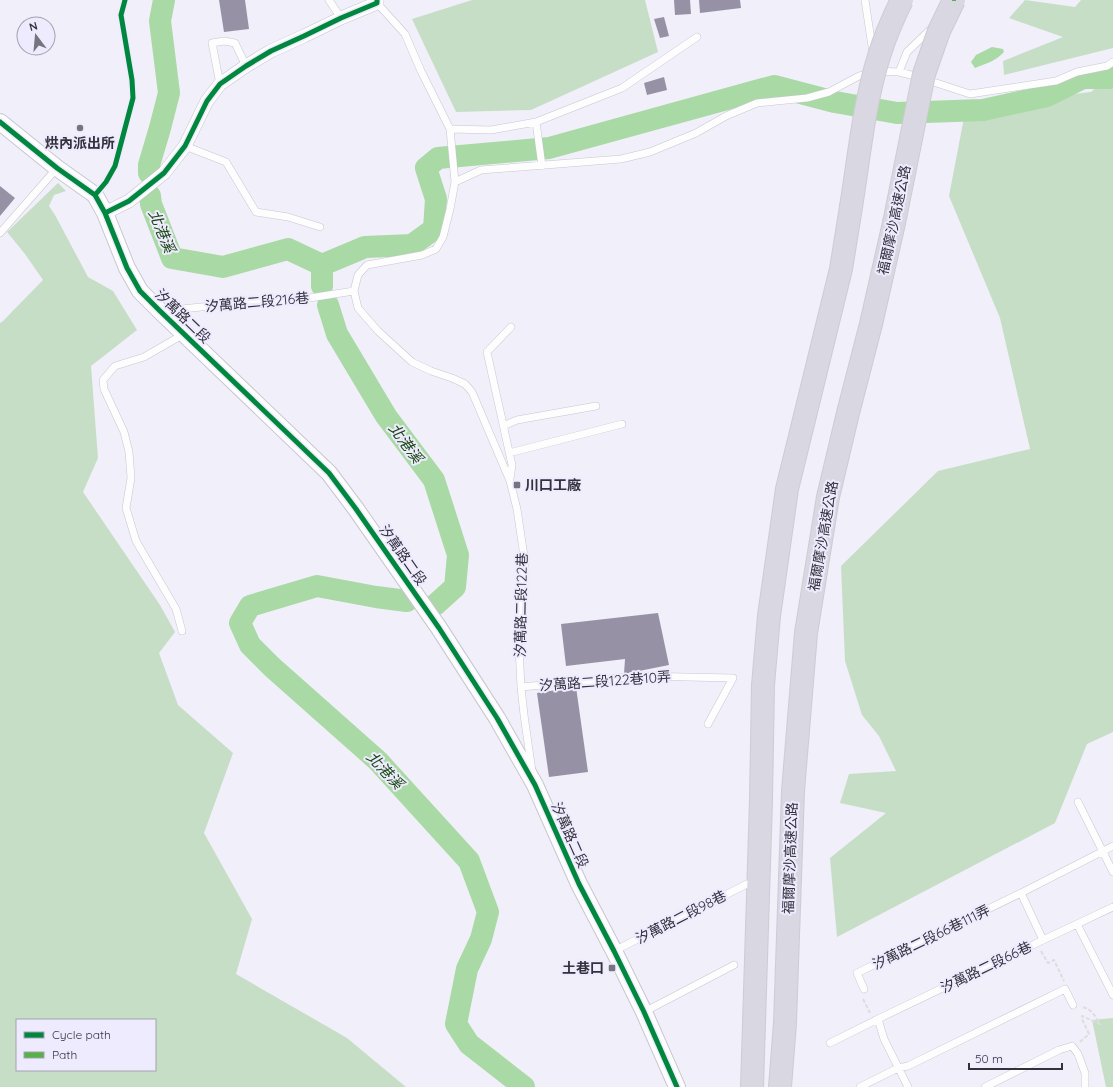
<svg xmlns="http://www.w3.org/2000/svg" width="1113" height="1087" font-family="Quicksand,'Noto Sans TC',sans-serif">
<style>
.green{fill:#c6dec6;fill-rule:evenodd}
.water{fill:#a9d9a4}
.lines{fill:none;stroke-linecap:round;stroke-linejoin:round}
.river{stroke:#a9d9a4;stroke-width:22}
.building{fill:#9791a5}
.service-casing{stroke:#c8c6d1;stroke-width:8}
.minor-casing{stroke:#c8c6d1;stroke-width:14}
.tertiary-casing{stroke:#c8c6d1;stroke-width:18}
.motorway-casing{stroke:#cdccd3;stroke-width:24}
.path{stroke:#dddde0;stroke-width:2;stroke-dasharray:4 2;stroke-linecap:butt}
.service{stroke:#fdfdfe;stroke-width:7}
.minor{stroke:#fdfdfe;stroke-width:13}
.tertiary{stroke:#fdfdfe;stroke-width:16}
.motorway{stroke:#d9d7e1;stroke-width:22}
.motorway-bridge-casing{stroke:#cdccd3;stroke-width:24;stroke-linecap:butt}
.motorway-bridge{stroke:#d9d7e1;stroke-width:22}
.quiet{stroke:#56b246;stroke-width:4;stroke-dasharray:8 4;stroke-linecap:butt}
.cycleway-casing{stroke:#eeebfe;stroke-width:8}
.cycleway{stroke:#00873e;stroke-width:5}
.poi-dot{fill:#76747e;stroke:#eeebfe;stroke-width:1.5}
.labels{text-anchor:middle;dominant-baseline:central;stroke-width:4;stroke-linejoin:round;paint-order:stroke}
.poi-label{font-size:14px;font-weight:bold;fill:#33313c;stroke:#eeebfe}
.street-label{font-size:14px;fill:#33313c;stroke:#eeebfe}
.water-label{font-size:15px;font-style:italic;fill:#194712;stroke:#eeebfe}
</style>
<rect width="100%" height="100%" fill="#f1effa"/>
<path class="green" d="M472,0H645L658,52L531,110L456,112L412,19Z
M1025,0L1075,7L1081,0H1113V48L1004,75L1003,61L1063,37L1009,18Z
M1113,72V732L1087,744L1055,823L837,937L830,858L886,813L840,803L849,774L896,771L879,736L862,715L845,661L841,566L938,471L1030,449L1000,318L949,196L966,107L1091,92Z
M58,183L66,191L54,195L49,206L55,215L88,277L113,291L137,330L91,366L98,458L83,492L160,605L175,632L159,653L178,705L233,753L204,833L252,919L236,974L347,1038L406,1087H0V323L2,322L43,280L25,254L7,232ZM17,1020H155V1070H17Z
M1113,1018V1087H1106L1092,1020Z"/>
<path class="water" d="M992,47L1003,49L1004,52C996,61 985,64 975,68L971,62L976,55Z"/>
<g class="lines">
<path class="river" d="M149,173V165L160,128L169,93L160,21L164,0
M150,196L151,204L172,258L223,267L288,249L322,265V286
M322,265L365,247L412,245L434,229L436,199L426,168L438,158L549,148L774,86L835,102L897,113L983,110L1047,96L1083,78H1109L1113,74
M328,305L337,334L386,416L434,480L458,555L455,587L435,605
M407,601L376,597L317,586L250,606L240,623L250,645L272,667L378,761L469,861L488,912L481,939L467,969L456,1024L469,1044L524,1087"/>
</g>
<path class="building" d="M219,0H245L249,29L224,32Z
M674,0H690L691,14L675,15Z
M699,0H740L741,8L700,13Z
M664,17L669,36L660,38L654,19Z
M664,77L667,90L647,95L644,83Z
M0,186L15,198L0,216Z
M658,613L669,665L624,674L625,659L566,666L561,624Z
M576,687L588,772L549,777L537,693Z"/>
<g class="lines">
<defs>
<path id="service" d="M329,0L341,18
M865,0L873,53
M377,3L405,34L421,71L450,129L455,182L450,209L443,237L436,249L422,255L367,265L358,275L354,291L358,308L378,331L412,362L431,371L452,378L465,384L472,392L510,481L517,509L525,563L521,582L518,627L521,687L524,715L532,771
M899,72L907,52L933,27
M220,84L212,43L224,41L235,43L246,66
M450,129L491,130L536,122
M185,146L226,162L256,212L288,217L320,227
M542,166L536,122L622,88L697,37
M455,182L481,170L621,159L650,152L696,133L726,116L757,103L807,98L829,92L859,76L876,71L899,72L915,76L970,94L1056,81L1077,72L1107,66L1113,62
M0,233L57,168
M162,311L211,306L245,300L290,301L354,291
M503,426L517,420L596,406
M509,453L622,424
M510,479L512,465L487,352L511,327
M182,631L176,609L136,541L126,508L131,478L129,452L124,432L104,389L103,380L115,366L144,357L184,334
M521,687L640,676L733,678L708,724
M1078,802L1113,872
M1077,924L1113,907
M1043,940L1077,924L1113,995
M614,951L747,884
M864,989L857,973L1021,893
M644,1012L734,965
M830,1043L878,1019
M860,1087L898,1068L908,1066L1065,989L1073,1005
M908,1087L884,1039L878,1019L1043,940L1021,893L1113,846
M985,1087L1059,1050L1072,1046L1078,1054L1085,1073V1087"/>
<path id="minor" d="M105,213L129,201L164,173L185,146L207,101L220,84L246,66L271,51L304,36L341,18L377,3V0"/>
<path id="tertiary" d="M0,122L57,168L95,195L105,213L127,268L140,291L160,311L329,473L356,509L439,628L497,718L535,785L579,884L614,951L644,1012L677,1087"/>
<path id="motorway" d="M752,1087L761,800L763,685L769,616L787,489L841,269L851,207
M780,1087L785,1023L793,791L806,633L828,497L848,413L871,324L894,223"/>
</defs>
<use href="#service" class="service-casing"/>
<use href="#minor" class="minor-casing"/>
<use href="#tertiary" class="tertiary-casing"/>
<use href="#motorway" class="motorway-casing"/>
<path class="path" d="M1041,951L1048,963L1054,960L1064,981
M863,999L870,1013
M1080,1042L1089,1034L1082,1019V1016L1100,1024C1095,1016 1092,1009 1082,1007"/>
<use href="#service" class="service"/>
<use href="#minor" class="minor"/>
<use href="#tertiary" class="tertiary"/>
<use href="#motorway" class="motorway"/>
<defs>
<path id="motorway-bridge" d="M851,207C859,157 864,104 879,56C885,37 893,18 902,0
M894,223L924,74L939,31L954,0"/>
</defs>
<use href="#motorway-bridge" class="motorway-bridge-casing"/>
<use href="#motorway-bridge" class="motorway-bridge"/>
<path class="quiet" d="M954,0V1"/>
<defs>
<path id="cycleway" d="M0,122L57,168L95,195L105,213L127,268L140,291L160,311L329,473L356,509L439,628L497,718L535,785L579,884L614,951L644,1012L677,1087
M95,195L106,182L115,166L133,98L132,80L121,15L125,0
M105,213L129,201L164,173L185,146L207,101L220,84L246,66L271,51L304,36L341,18L377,3V0"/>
</defs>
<use href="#cycleway" class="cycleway-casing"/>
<use href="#cycleway" class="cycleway"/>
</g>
<g class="poi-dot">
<circle cx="80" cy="128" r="4"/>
<rect x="513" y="481" width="8" height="8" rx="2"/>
<rect x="608" y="964" width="8" height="8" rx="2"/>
</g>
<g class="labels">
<g class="poi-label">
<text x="80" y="143">烘內派出所</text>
<text x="525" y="485" text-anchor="start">川口工廠</text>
<text x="604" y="968" text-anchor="end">土巷口</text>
</g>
<g class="street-label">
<text transform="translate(894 220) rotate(-78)">福爾摩沙高速公路</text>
<text transform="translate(257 302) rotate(-5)">汐萬路二段216巷</text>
<text transform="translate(183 316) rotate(44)">汐萬路二段</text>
<text transform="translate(823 536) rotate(-80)">福爾摩沙高速公路</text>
<text transform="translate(403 555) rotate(55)">汐萬路二段</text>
<text transform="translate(521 605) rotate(-89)">汐萬路二段122巷</text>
<text transform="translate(605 681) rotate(-4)">汐萬路二段122巷10弄</text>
<text transform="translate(570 835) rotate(66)">汐萬路二段</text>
<text transform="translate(790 858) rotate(-88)">福爾摩沙高速公路</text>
<text transform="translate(681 917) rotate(-27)">汐萬路二段98巷</text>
<text transform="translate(931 937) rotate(-26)">汐萬路二段66巷111弄</text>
<text transform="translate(986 967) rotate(-26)">汐萬路二段66巷</text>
</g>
<g class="water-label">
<text transform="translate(162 231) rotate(67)">北港溪</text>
<text transform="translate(406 443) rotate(53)">北港溪</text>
<text transform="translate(385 770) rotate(46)">北港溪</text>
</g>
</g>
<rect x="16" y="1019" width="140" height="52" fill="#eeebfe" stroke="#a3a1b0"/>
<rect x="24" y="1032" width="20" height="6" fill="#00873e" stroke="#a3a1b0"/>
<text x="52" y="1039" font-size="12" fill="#33313c">Cycle path</text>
<rect x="24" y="1052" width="20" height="6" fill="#56b246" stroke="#a3a1b0"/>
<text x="52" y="1059" font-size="12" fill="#33313c">Path</text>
<g transform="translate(36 36) rotate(344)"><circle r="19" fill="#eeebfe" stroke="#a3a1b0"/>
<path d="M0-3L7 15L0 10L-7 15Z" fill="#76747e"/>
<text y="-6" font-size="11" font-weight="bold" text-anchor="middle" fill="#33313c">N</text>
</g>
<path d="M969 1063v6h93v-6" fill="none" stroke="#33313c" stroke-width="2"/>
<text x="975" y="1063" font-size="12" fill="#33313c" stroke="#eeebfe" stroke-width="3" paint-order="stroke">50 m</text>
</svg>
